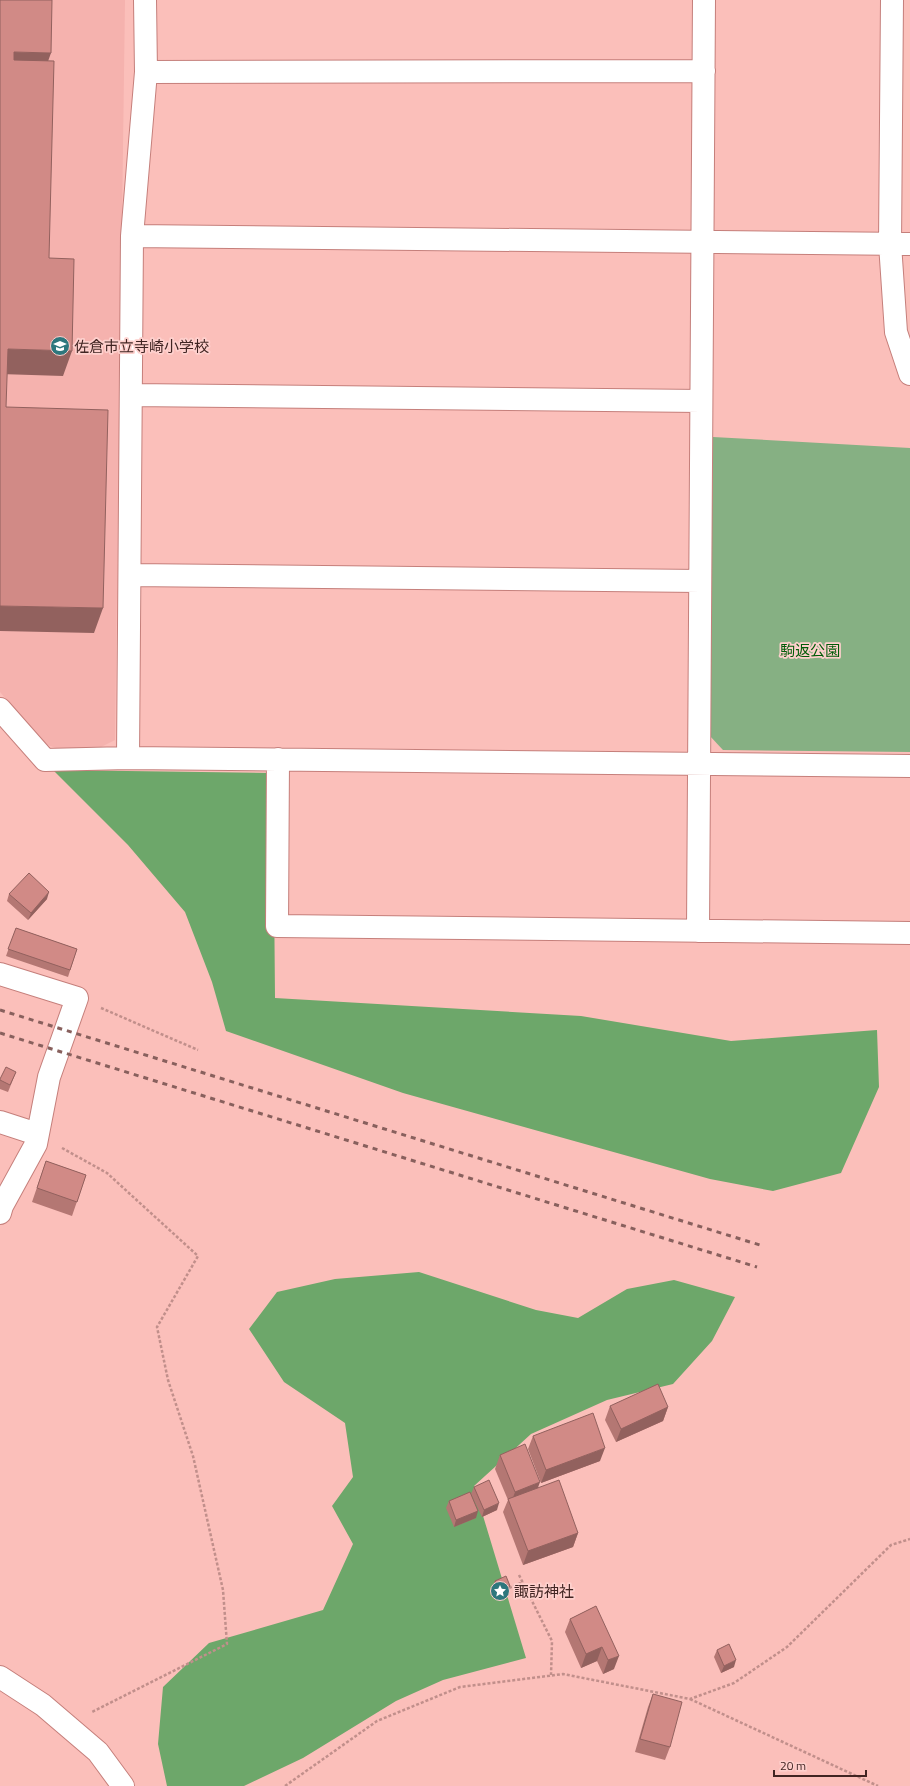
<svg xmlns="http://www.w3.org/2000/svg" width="910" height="1786" font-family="'Titillium Web','Noto Sans JP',sans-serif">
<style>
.built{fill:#f5b2ae}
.green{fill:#86b083}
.forest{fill:#6da76a}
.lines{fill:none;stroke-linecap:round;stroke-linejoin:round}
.minor-casing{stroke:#c57f7b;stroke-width:24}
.path{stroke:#c18f8b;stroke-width:2.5;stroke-dasharray:3 2;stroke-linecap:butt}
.minor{stroke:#fff;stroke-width:22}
.rail{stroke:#88605d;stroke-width:3;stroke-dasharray:5 5;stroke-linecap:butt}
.wall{fill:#b47773}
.shaded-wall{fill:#92615e}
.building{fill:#d18a86;stroke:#92615e}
.labels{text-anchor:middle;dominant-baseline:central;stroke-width:3.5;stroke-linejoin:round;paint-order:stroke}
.poi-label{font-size:15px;fill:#402422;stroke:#fed0cd;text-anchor:start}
.park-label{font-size:15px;fill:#005c08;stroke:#fed0cd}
</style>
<rect width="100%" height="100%" fill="#fbbfba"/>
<path class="built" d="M0,0H125L115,740L95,750H61L45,744L0,692Z"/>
<path class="green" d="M713,437L910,448V752L723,750L709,735Z"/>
<path class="forest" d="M53,770L273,773L275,998L581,1016L731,1041L877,1030L879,1087L841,1173L773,1191L710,1179L403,1093L226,1031L212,982L185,912L128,845Z
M419,1272L536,1310L578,1318L627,1289L674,1280L735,1297L712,1341L673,1384L607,1400L531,1434L474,1486L526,1658L443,1680L396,1701L303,1758L244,1786H167L158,1744L163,1687L209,1643L323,1610L353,1544L332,1506L353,1477L345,1423L284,1382L249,1329L277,1292L335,1279Z"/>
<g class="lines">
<defs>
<path id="minor" d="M892,0L890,244L896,332L910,374
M146,72L704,71
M132,236L910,244
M131,395L701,401
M130,575L700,581
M0,709L45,760L128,758L910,766
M128,758L132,236L146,72L145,0
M278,759L277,926L910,933
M698,931L704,0
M0,974L77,998L49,1077L36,1144L2,1206L0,1213
M0,1122L37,1134
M0,1677L43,1705L98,1752L123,1786"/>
</defs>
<use href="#minor" class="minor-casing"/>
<path class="path" d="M101,1008L198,1050
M62,1148L107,1173L198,1256L157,1327L168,1380L193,1456L223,1590L227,1644L92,1712
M519,1575L552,1641L551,1675
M509,1588L523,1582
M690,1699L878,1786
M285,1786L377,1721L460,1687L563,1674L690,1699L734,1683L787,1647L891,1545L910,1539"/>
<use href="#minor" class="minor"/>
<path class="rail" d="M0,1010L763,1246
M0,1033L757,1267"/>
</g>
<path class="wall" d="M9,894L47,899L28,920L7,901Z
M16,928L77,949L68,977L6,956Z
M16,1072L8,1092L0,1089V1079Z
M46,1161L86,1175L72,1216L32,1202Z
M610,1406L668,1407L663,1421L616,1442L605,1420Z
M533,1436L600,1461L541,1483L528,1449Z
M500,1455L538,1488L578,1533L573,1547L523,1565L503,1512L508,1500L495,1469Z
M474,1487L497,1510L482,1517L471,1494Z
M449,1501L476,1518L454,1527L446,1508Z
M495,1581L508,1593L497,1598L492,1588Z
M596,1606L614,1669L603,1674L597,1661L581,1668L565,1632L570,1619Z
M717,1650L734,1667L721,1673L714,1657Z
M653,1694L670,1747L665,1760L635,1752L648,1707Z"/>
<path class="shaded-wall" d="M14,52L51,53L42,78L5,77Z
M8,349L72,351L63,376L0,374Z
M0,606L103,608L94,633L0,631Z
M49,892L47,899L28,920L31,913Z
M668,1407L663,1421L616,1442L621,1429Z
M605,1448L600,1461L541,1483L546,1470Z
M540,1482L535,1496L510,1506L515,1492Z
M499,1503L497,1510L482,1517L484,1510Z
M478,1511L476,1518L454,1527L456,1520Z
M578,1533L573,1547L523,1565L528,1551Z
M510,1586L508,1593L497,1598L499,1591Z
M602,1647L597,1661L581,1668L586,1654Z
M619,1656L614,1669L603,1674L608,1660Z
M736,1660L734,1667L721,1673L724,1666Z"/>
<path class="building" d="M0,0H52L51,53L14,52V60L54,61L49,258L74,259L72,351L8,349L6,407L108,410L103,608L0,606Z
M29,873L49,892L31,913L9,894Z
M16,928L77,949L70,970L8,949Z
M6,1067L16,1072L10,1085L0,1080V1079Z
M46,1161L86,1175L77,1202L37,1188Z
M658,1384L668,1407L621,1429L610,1406Z
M593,1413L605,1448L546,1470L533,1436Z
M525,1444L540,1482L515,1492L500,1455Z
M489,1480L499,1503L484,1510L474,1487Z
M559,1480L578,1533L528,1551L508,1499Z
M470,1492L478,1511L456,1520L449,1501Z
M506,1576L510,1586L499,1591L495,1581Z
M596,1606L619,1656L608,1660L602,1647L586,1654L570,1619Z
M729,1644L736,1660L724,1666L717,1650Z
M653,1694L682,1702L670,1747L640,1739Z"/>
<defs>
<symbol id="school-disc" viewBox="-11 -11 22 22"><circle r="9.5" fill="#2d777d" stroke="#fed0cd"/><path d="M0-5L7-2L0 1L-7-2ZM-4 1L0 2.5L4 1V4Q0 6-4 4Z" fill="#fff"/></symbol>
<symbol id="sight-disc" viewBox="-11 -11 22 22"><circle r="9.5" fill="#2d777d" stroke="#fed0cd"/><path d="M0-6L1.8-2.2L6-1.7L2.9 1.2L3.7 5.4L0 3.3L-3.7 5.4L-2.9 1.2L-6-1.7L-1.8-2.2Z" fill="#fff"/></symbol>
</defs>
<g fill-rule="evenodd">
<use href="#school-disc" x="49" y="335" width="22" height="22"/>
<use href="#sight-disc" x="489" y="1580" width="22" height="22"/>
</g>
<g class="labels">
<g class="poi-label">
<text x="74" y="346">佐倉市立寺崎小学校</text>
<text x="514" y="1591">諏訪神社</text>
</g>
<g class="park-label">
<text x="810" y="650">駒返公園</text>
</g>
</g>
<path d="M774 1770v6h92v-6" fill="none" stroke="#402422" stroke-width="2"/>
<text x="780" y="1770" font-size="12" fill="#402422" stroke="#fed0cd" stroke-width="3" paint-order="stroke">20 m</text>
</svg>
